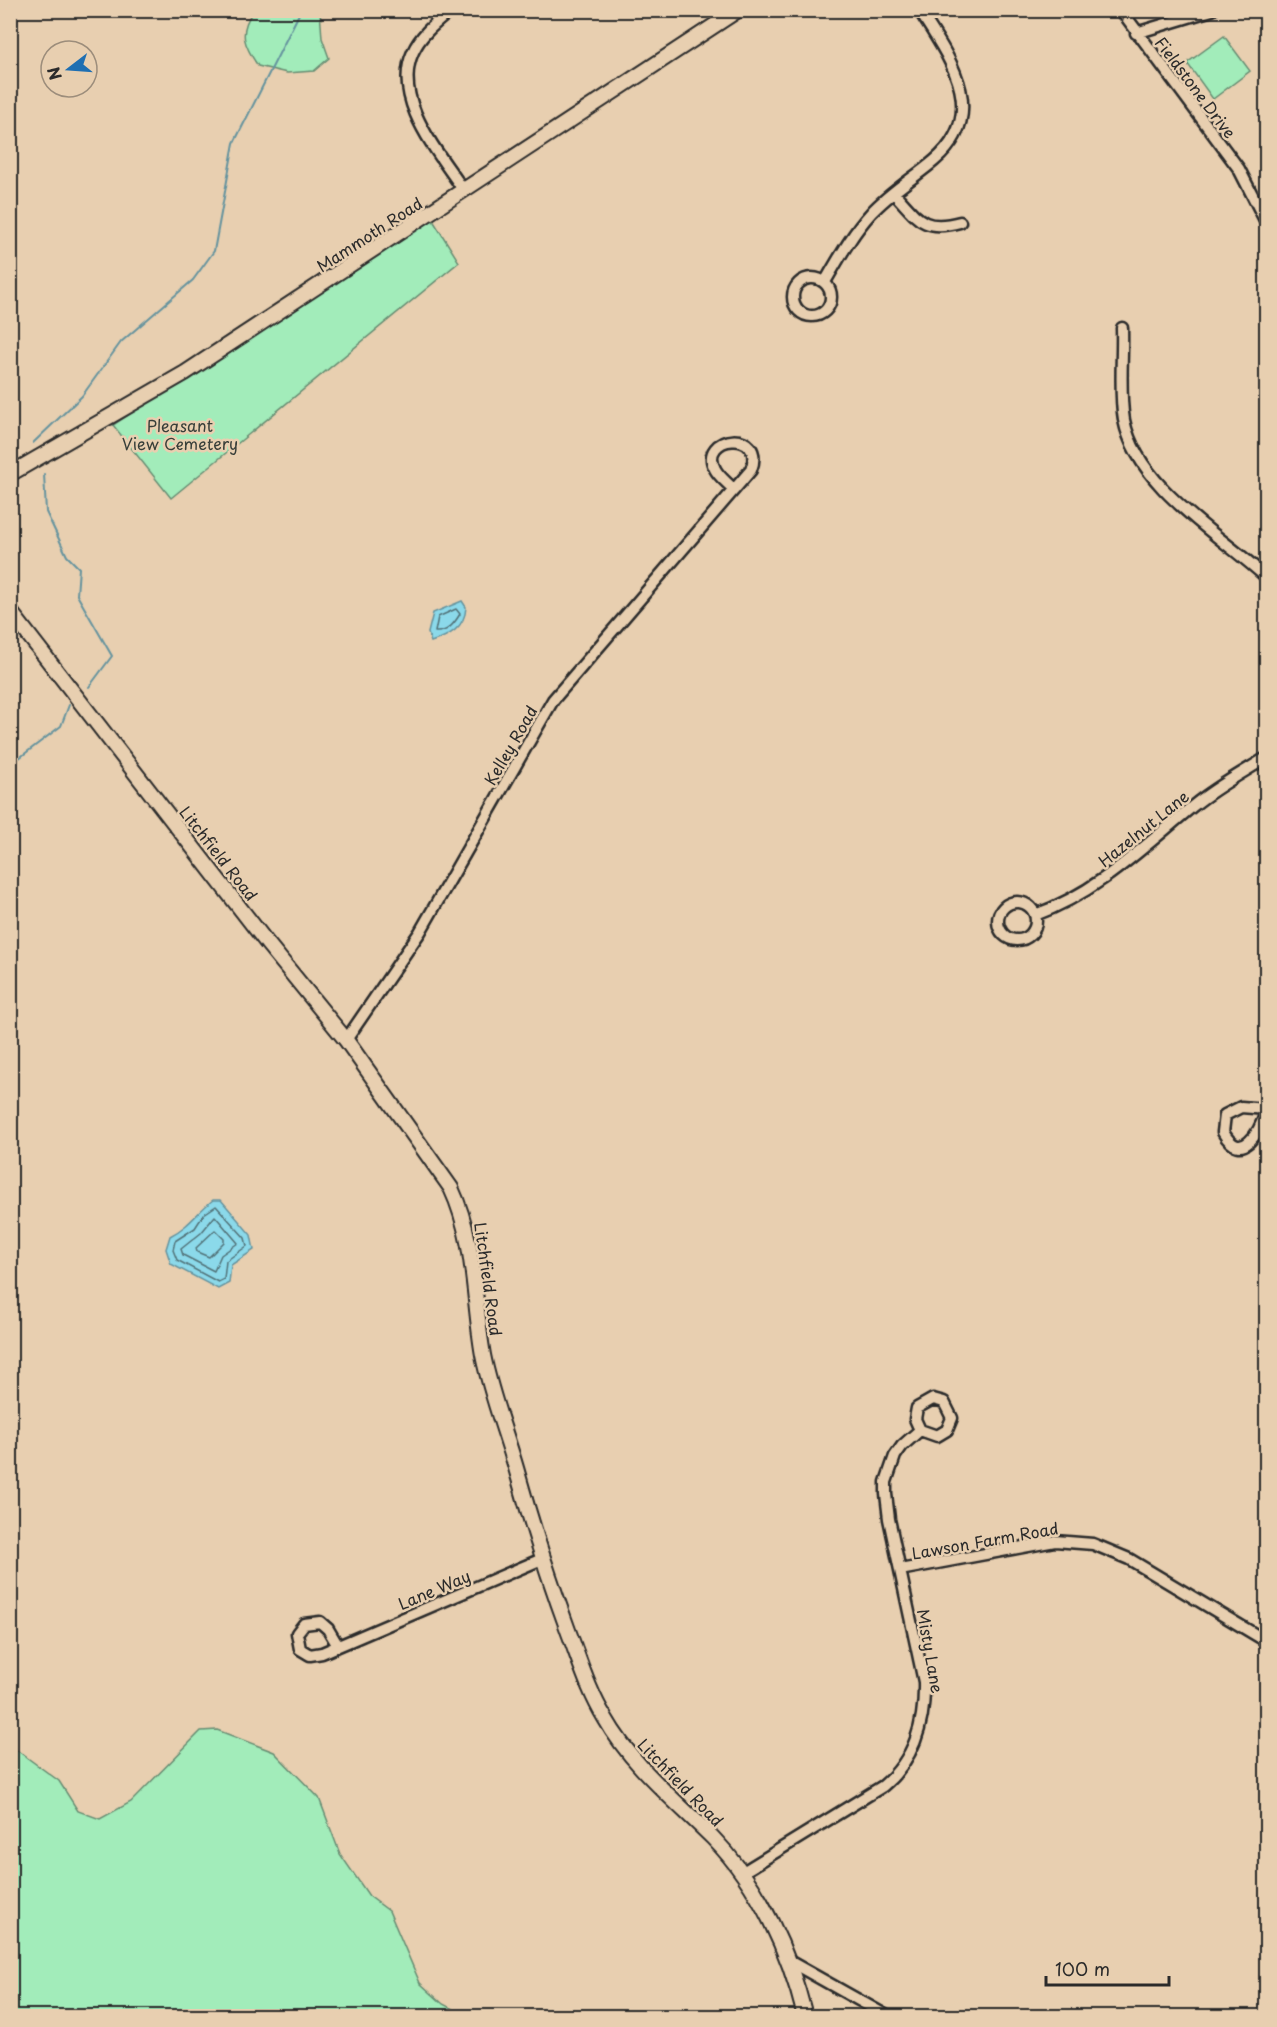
<svg xmlns="http://www.w3.org/2000/svg" width="1277" height="2027" font-family="'Playpen Sans',sans-serif">
<style>
.green{fill:#a2ecba;stroke:#668c72;stroke-width:1.5}
.water{fill:#8bd9ea;stroke:#65939e;stroke-width:1.5}
.lines{fill:none;stroke-linecap:round;stroke-linejoin:round}
.shore{stroke:#517177;stroke-width:1.5}
.stream{stroke:#65939e;stroke-width:2}
.street-casing{stroke:#2b2b2b;stroke-width:15}
.secondary-casing{stroke:#2b2b2b;stroke-width:18}
.street{stroke:#e8cfb0;stroke-width:10}
.secondary{stroke:#e8cfb0;stroke-width:14}
.labels{text-anchor:middle;dominant-baseline:central;stroke-width:5;stroke-linejoin:round;paint-order:stroke}
.street-label{font-size:16px;fill:#2b2b2b;stroke:#e8cfb0}
.park-label{font-size:16px;fill:#373e39;stroke:#e8cfb0}
</style>
<rect width="100%" height="100%" fill="#e8cfb0"/>
<filter id="ink" filterUnits="userSpaceOnUse"><feTurbulence type="fractalNoise" baseFrequency=".0167" numOctaves="2"/><feDisplacementMap in="SourceGraphic" scale="12" xChannelSelector="R" yChannelSelector="G"/><feConvolveMatrix kernelMatrix="1 2 1 2 8 2 1 2 1" color-interpolation-filters="sRGB"/></filter>
<g filter="url(#ink)">
<path class="green" d="M253,11H320L322,38L329,58L314,71L287,73L258,66C244,45 238,33 253,11Z
M1224,36L1250,71L1213,99L1187,63Z
M431,217L459,262L171,498L113,425Z
M217,1730L274,1752L319,1798L340,1854L369,1896L389,1911L420,1983L443,2004L466,2016H11V1746L59,1781L78,1811L100,1819L131,1802L201,1731Z"/>
<path class="water" d="M462,601L466,607C465,628 449,636 431,642L428,633L433,613Z
M213,1200H221L251,1235L254,1250L231,1265L229,1283L218,1289L171,1264L166,1249L170,1236C191,1225 196,1213 213,1200Z"/>
<g class="lines">
<path class="shore" d="M456,609L460,614C454,624 447,633 435,632L438,617Z
M216,1206L245,1238L247,1246L226,1261L224,1279L218,1282L177,1260L173,1250L175,1241L195,1228L204,1214Z
M215,1216L238,1243L221,1255L214,1271L183,1255L181,1249L201,1233Z
M215,1230L224,1239V1242L209,1257L197,1252L196,1248Z"/>
<path class="stream" d="M33,443L82,396L121,342L193,280L214,251L234,143L301,10
M44,474L46,512L67,556L79,568L77,595L112,656L89,687
M10,765L61,726L69,705"/>
<defs>
<path id="street" d="M451,10C436,23 421,34 413,52C391,100 440,154 464,191
M1121,10L1239,169L1266,222
M1136,33L1212,10
M894,193C918,219 923,232 960,222
M793 297a19 19 0 1 1 38 0a19 19 0 1 1-38 0Z
M825,282C839,258 852,234 871,213C889,193 914,178 934,161C991,113 949,57 919,10
M1122,328C1123,357 1119,391 1124,420C1137,487 1219,534 1266,577
M998 921a19 19 0 1 1 38 0a19 19 0 1 1-38 0Z
M1035,915C1097,893 1143,847 1193,806C1216,787 1242,773 1266,758
M346,1040L420,932L553,700L751,470C767,427 697,435 715,469C719,477 728,483 734,490
M1266,1109L1241,1107L1225,1115L1223,1132C1242,1166 1260,1130 1266,1112
M900,1570L1055,1541L1093,1544L1129,1559L1266,1641
M338,1646L328,1629L320,1622L304,1624L297,1633L300,1649L310,1655L322,1653L542,1559
M743,1872L883,1786C915,1759 925,1723 924,1682L889,1519L886,1494V1482L895,1456L902,1446L920,1430L937,1436L947,1430L952,1418L944,1402L933,1399L917,1408L915,1419L920,1430
M789,1961L887,2016"/>
<path id="secondary" d="M10,474L185,373L738,10
M10,611L267,943L346,1040L451,1188C476,1241 473,1299 483,1355C491,1396 507,1435 518,1475C533,1529 550,1581 569,1633C580,1662 589,1692 605,1718C632,1766 675,1800 713,1838C760,1886 789,1952 805,2016"/>
</defs>
<use href="#street" class="street-casing"/>
<use href="#secondary" class="secondary-casing"/>
<use href="#street" class="street"/>
<use href="#secondary" class="secondary"/>
</g>
</g>
<g class="labels">
<g class="street-label">
<text transform="translate(1196 87) rotate(53)">Fieldstone Drive</text>
<text transform="translate(369 234) rotate(-33)">Mammoth Road</text>
<text transform="translate(510 745) rotate(-60)">Kelley Road</text>
<text transform="translate(1143 828) rotate(-39)">Hazelnut Lane</text>
<text transform="translate(219 853) rotate(52)">Litchfield Road</text>
<text transform="translate(489 1279) rotate(82)">Litchfield Road</text>
<text transform="translate(985 1540) rotate(-10)">Lawson Farm Road</text>
<text transform="translate(434 1589) rotate(-23)">Lane Way</text>
<text transform="translate(931 1651) rotate(80)">Misty Lane</text>
<text transform="translate(681 1782) rotate(46)">Litchfield Road</text>
</g>
<g class="park-label">
<text x="180" y="425">Pleasant<tspan x="180" dy="18">View Cemetery</tspan></text>
</g>
</g>
<rect width="1277" height="2027" fill="none" stroke="#e8cfb0" stroke-width="36"/>
<rect x="18" y="18" width="1241" height="1991" fill="none" stroke="#2b2b2b" stroke-width="2" filter="url(#ink)"/>
<g transform="translate(69 69) rotate(253)"><circle r="28" fill="#e8cfb0" stroke="#9c8d7b" stroke-width="1.5"/>
<path d="M0-4.5L10 22L0 15L-10 22Z" fill="#1f6fb2"/>
<text y="-9" font-size="16" font-weight="bold" text-anchor="middle" fill="#2b2b2b">N</text>
</g>
<path d="M1046 1976v9h123v-9" fill="none" stroke="#2b2b2b" stroke-width="3"/>
<text x="1055" y="1976" font-size="18" fill="#2b2b2b" stroke="#e8cfb0" stroke-width="4.5" paint-order="stroke">100 m</text>
</svg>
